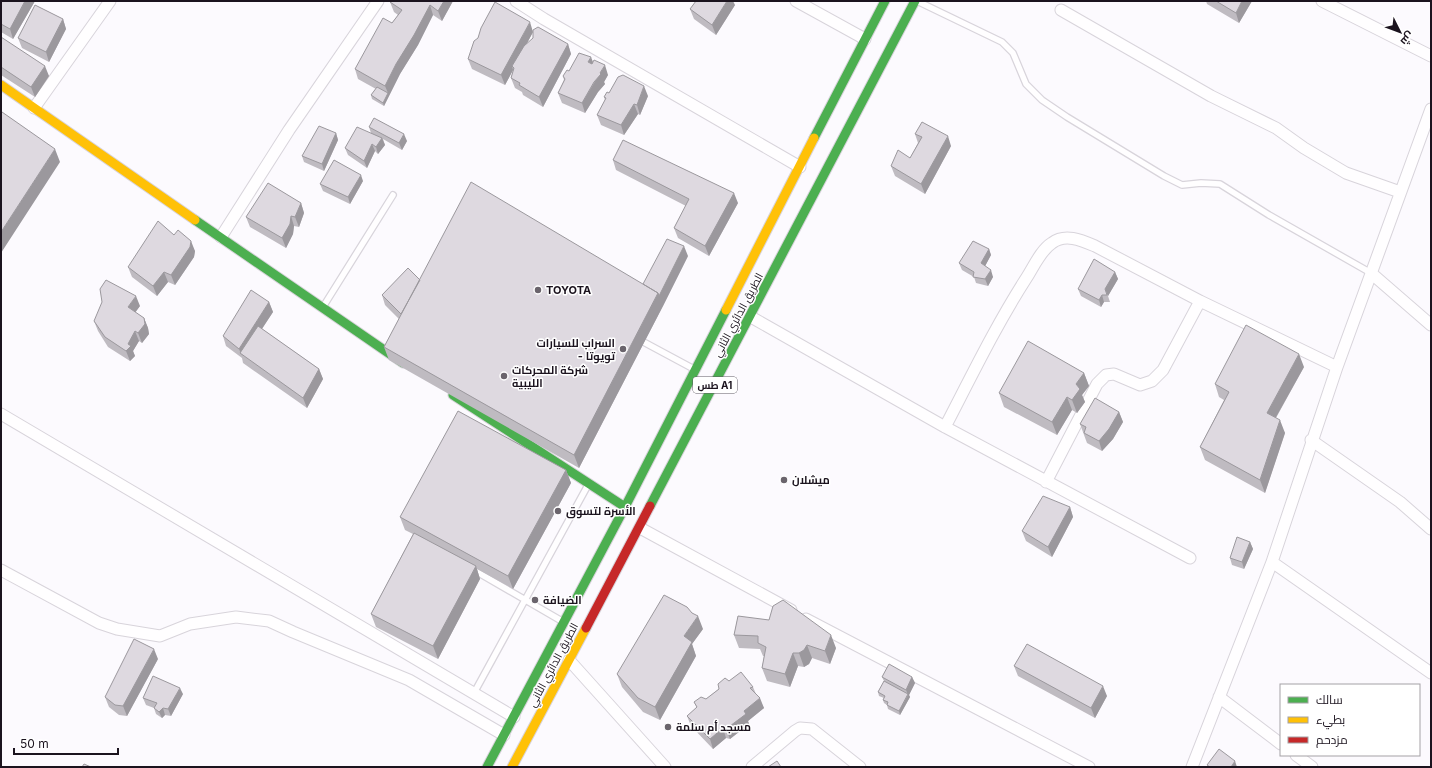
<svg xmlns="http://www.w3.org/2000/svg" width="1432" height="768" font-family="Inter,Cairo,sans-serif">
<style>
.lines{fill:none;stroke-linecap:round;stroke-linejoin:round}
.lane-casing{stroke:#d8d4db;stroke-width:8}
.street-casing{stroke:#d8d4db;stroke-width:13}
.fast-casing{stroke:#d8d4db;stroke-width:11}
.slow-casing{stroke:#d8d4db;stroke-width:11}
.jam-casing{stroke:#d8d4db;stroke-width:11}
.lane{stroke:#fffeff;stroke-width:5.5}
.street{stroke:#fffeff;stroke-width:11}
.fast{stroke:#4caf50;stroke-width:9}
.slow{stroke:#ffc107;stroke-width:9}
.jam{stroke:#c62828;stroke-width:9}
.wall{fill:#bfbbc1}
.shaded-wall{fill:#9b989d}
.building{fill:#ded9e0;stroke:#9b989d}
.poi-dot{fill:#6a646c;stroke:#fff;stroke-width:1.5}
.labels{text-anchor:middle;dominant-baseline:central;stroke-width:3;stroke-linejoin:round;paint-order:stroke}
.shield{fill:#fff;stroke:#5f5a62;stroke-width:1}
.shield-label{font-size:10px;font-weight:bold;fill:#1b131e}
.poi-label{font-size:11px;font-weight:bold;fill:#1b131e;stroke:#fff;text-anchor:start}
.street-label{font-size:11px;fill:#1b131e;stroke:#fff}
</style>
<rect width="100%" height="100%" fill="#fcfafe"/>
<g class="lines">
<defs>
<path id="lane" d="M919,2L1002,42L1013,53L1026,84L1042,100L1067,117L1164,176L1182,185L1201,183L1220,184L1269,215L1371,273
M323,307L393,195
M638,339L692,368
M472,569L560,620
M474,693L588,485"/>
<path id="street" d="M516,1L544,19L800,167
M796,1L865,39
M1322,1L1431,56
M1061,10L1211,96L1276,128L1304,148L1346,173L1400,192
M34,108L110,1
M221,237L289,130L378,1
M1371,273L1431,325
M751,317L945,427L1190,558
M1,414L514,717
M945,427C971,377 996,325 1027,277C1034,266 1041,250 1052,243C1065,233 1081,240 1095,246L1200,301L1337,367
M1311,440L1400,502L1431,529
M1046,482L1097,384L1106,375L1114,374L1140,385L1152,381L1163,370L1200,301
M640,528L791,610
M1272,562L1431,673
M1,570L99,623L117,629L160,636L190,624L236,617L269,621L293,632L409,680L504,735
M806,619L1089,767
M569,660L665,767
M1219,697L1281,744
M1296,755L1312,767
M752,767L795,731L800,728L812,729L860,767
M1192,767L1272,562L1337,367L1431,109"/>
<path id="fast" d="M814,138L885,1
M195,220L403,363
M453,395L625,507
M650,506L915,1
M487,767L625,507L726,310"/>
<path id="slow" d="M1,85L195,220
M726,310L814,138
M512,767L586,628"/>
<path id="jam" d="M586,628L650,506"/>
</defs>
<use href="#lane" class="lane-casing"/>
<use href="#street" class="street-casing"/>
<use href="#fast" class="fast-casing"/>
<use href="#slow" class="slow-casing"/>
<use href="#jam" class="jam-casing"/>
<use href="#lane" class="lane"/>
<use href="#street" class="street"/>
<use href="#fast" class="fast"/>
<use href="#slow" class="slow"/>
<use href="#jam" class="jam"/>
</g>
<path class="wall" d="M1,1H35L13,39L1,32Z
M391,1H453L442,21L433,15L418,45L400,74L384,106L372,99L371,95L376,89L358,79L355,69L392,23L398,15L394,12L390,2Z
M1206,1H1252L1239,23L1207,4Z
M735,5L716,35L694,19L690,9Z
M63,19L66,29L49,62L22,48L18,38Z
M533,32L527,43L568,44L571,54L543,107L523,95L522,92L515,88L511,78L513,70L505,85L472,69L468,59Z
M1,37L49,76L35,97L1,75Z
M593,62L608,75L604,82L605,84L598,92L585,113L562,103L558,93L564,80L563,76L569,71Z
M648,96L640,115L638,114L624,135L601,125L597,115L605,100L604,97Z
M369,127L407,141L402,150L383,139L385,145L378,154L375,151L367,168L348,155L345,148L371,133Z
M336,133L338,140L324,171L304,162L302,156Z
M915,134L951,146L925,194L895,176L891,166L910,158L918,143Z
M613,160L738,203L709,256L678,238L674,228L686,206L616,170Z
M363,181L350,204L323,191L320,184Z
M301,203L304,213L299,227L294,226L293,234L286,248L250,227L246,217Z
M174,235L195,251L194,257L175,285L168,282L157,296L132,277L128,267Z
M989,249L991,255L985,266L993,277L988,286L976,283L974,277L962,270L959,263Z
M688,256L663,306L579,468L389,360L384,347L399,319L385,305L382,295L420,280L643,284Z
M1115,272L1118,279L1108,296L1110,302H1104L1101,307L1081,296L1078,289Z
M269,302L273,312L262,329L319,369L323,379L307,408L243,363L242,358L226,346L223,336Z
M140,306L135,312L144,318L148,328L149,334L142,343L139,341L133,351L135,356L130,361L108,347L98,331L94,321Z
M1304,367L1276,418L1285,433L1265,493L1205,460L1200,447L1224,400L1219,397L1215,384Z
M1084,373L1089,386L1082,395L1085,402L1077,413L1072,410L1057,435L1004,407L999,393Z
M1119,412L1123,422L1113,439L1102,451L1087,443L1080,424Z
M566,470L571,483L513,589L477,569L480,579L438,659L376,627L371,614L413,534L405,530L400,517Z
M1070,507L1073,517L1052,557L1026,541L1022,531Z
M1250,542L1253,549L1244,569L1232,565L1230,558Z
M738,616L836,648L830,664L812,658L809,664L804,667L798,666L790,687L767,681L762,668L764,656H763L760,649L739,648L734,635Z
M703,629L692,644L696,656L660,720L643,712L622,687L617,674Z
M158,659L127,716L119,715L109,707L105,697Z
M1014,666L1107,696L1095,718L1018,676Z
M882,677H912L915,683L909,695L910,697L900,715L888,709L887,705L884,703L883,700L884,698L879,696L878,692L884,681Z
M729,681L753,687L756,694L764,708L748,721L749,724L730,739L726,738L713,749L691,726L687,716L697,708L694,702L706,699Z
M183,694L171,716L165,715L162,718L156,714L154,708L146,705L143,698Z"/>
<path class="shaded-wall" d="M25,1H35L13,39L10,29Z
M444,1H453L442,21L438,11Z
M727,1H733L735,5L716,35L712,25Z
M1242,1H1252L1239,23L1236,13Z
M430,5L433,15L418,45L400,74L384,106L383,103L388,93L385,86L396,64Z
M63,19L66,29L49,62L46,52Z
M530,22L533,32L514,68L512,66L513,70L505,85L501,75Z
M568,44L571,54L543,107L539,97Z
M591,57L595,67L588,62Z
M605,65L608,75L604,82L605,84L598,92L585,113L582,103Z
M45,66L49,76L35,97L31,87Z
M644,86L648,96L640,115L637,105Z
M634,104L638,114L624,135L621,125Z
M336,133L338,140L324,171L322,164Z
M404,134L407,141L402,150L399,143Z
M948,136L951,146L925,194L921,184Z
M382,138L385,145L378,154L376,147Z
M372,144L375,151L367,168L364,161Z
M55,149L60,162L1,253V232Z
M361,175L363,181L350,204L348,197Z
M734,193L738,203L709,256L705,246Z
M301,203L304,213L299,227L295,217Z
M291,216L294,226L293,234L286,248L282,238Z
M191,241L195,251L194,257L175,285L171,275Z
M684,246L688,256L663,306L579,468L574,455L658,293Z
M989,249L991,255L983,270L981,263Z
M991,270L993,277L988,286L985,279Z
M164,272L168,282L157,296L153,286Z
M1115,272L1118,279L1108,296L1105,289Z
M1102,295L1104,302L1101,307L1099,300Z
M136,296L140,306L132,317L128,307Z
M269,302L273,312L244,356L241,354L239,349Z
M144,318L148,328L149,334L142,343L138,333Z
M135,331L139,341L133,351L135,356L130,361L126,351L128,344Z
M1299,354L1304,367L1271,426L1267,413Z
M319,369L323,379L307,408L303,398Z
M1084,373L1089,386L1082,395L1085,402L1077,413L1072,400L1076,384Z
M1067,397L1072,410L1057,435L1052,422Z
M1119,412L1123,422L1113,439L1102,451L1099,441Z
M1280,420L1285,433L1265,493L1260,480Z
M566,470L571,483L513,589L508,576Z
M1070,507L1073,517L1052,557L1048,547Z
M1250,542L1253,549L1244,569L1242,562Z
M476,566L480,579L438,659L433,646Z
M698,616L703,629L692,644L696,656L660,720L655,707L684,636Z
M831,635L836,648L830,664L825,651Z
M807,645L812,658L809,664L804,667L799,653Z
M154,649L158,659L127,716L123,706Z
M793,653L798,666L790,687L785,674Z
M912,677L915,683L909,695L910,697L900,715L899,711L908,695L906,690Z
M1103,686L1107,696L1095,718L1091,708Z
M180,688L183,694L171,716L168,709Z
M760,698L764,708L748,721L749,724L730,739L726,729L744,711Z
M163,708L165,715L162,718L159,712Z
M723,728L726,738L713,749L710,739Z
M1235,761L1237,767H1231Z"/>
<path class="building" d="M1,1H25L10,29L1,24Z
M391,1H444L438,11L430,5L414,35L396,64L385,86L355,69L383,18L392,23L402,10L390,2Z
M696,1H727L712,25L690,9Z
M1216,1H1242L1236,13Z
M495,2L530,22L501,75L468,59L474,41L478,38L481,28Z
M35,5L63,19L46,52L18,38Z
M538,27L568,44L539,97L519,85L520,83L511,78L514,68L512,66L524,46L533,38V30Z
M1,37L45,66L31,87L1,67Z
M579,53L591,57L588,62L592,64L594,60L605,65L600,73L601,74L594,82L582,103L558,93L565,79L563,76L567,70L569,71Z
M623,75L644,86L637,105L634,104L621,125L597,115L606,98L604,97L607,92L609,93L618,77Z
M377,87L388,93L383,103L371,95Z
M2,112L55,149L1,232V114Z
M374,118L404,134L399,143L369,127Z
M922,122L948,136L921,184L891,166L898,150L910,158L922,137L915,134Z
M319,126L336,133L322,164L302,156Z
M357,127L382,138L376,147L372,144L364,161L345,148Z
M623,140L734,193L705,246L674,228L689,199L613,160Z
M334,160L361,175L348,197L320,184Z
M471,182L658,293L574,455L384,347Z
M268,183L301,203L295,217L291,216L290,224L282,238L246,217Z
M158,221L174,235L178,230L191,241L190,247L171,275L164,272L153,286L128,267Z
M667,239L684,246L659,296L658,293L643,284Z
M973,241L989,249L981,263L991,270L985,279L973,277L974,272L959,263Z
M1094,259L1115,272L1105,289L1107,295H1102L1099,300L1078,289Z
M408,268L420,280L401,314L382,295Z
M106,280L136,296L128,307L144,318L145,324L138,333L135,331L128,344L131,346L126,351L105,337L94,321L102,302L100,289Z
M251,290L269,302L239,349L223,336Z
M1246,325L1299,354L1267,413L1280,420L1260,480L1200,447L1229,392L1215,384Z
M258,326L319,369L303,398L240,353Z
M1028,341L1084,373L1076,384L1080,389L1072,400L1067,397L1052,422L999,393Z
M1095,398L1119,412L1109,429L1099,441L1084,433L1086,427L1080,424Z
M458,411L566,470L508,576L400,517Z
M1043,496L1070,507L1048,547L1022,531Z
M414,533L476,566L433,646L371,614Z
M1237,537L1250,542L1242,562L1230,558Z
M664,595L687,607L692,613L698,616L684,636L692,642L655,707L638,698L617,674Z
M783,600L831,635L825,651L807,645L804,650L799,653H793L785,674L762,668L766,647L758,643V636L734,635L738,616L769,620L773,606Z
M134,639L154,649L123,706L115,705L105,697Z
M1027,644L1103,686L1091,708L1014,666Z
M889,664L912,677L906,690L882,677Z
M741,672L753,687L750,688L760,698L744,711L746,714L726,729L723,728L710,739L687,716L697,707L694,702L701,697L706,699L719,689L718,684L725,678L729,681Z
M153,676L180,688L168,709L163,708L159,712L154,708L157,703L143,698Z
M884,681L908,694L899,711L887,705L888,702L883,700L885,696L878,692Z
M1219,749L1235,761L1231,767H1210L1207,765Z
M777,761L781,767H768Z
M84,764L91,767H82Z"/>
<g class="poi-dot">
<circle cx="538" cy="290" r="4"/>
<circle cx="623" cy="349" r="4"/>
<circle cx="504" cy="376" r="4"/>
<circle cx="784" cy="480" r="4"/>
<circle cx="558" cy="511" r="4"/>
<circle cx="535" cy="600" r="4"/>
<circle cx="668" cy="727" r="4"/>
</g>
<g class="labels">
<rect class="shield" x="693" y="377" width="44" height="16" rx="3"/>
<g class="shield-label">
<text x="715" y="385">طس A1</text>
</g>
<g class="poi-label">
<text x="546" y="290">TOYOTA</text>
<text x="615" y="343" text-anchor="end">السراب للسيارات<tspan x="615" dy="13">- تويوتا</tspan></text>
<text x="512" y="370">شركة المحركات<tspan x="512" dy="13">الليبية</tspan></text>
<text x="792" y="480">ميشلان</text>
<text x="566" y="511">الأسرة لتسوق</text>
<text x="543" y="600">الضيافة</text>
<text x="676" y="727">مسجد أم سلمة</text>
</g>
<g class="street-label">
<text transform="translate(738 315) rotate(-62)">الطريق الدائري الثاني</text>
<text transform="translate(553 665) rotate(-62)">الطريق الدائري الثاني</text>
</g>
</g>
<rect width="1432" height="768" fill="none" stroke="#1b131e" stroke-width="4"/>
<rect x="1280" y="684" width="140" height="72" fill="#ffffff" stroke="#a4a1a5"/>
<rect x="1288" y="697" width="20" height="6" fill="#4caf50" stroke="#a4a1a5"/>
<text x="1316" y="704" font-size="12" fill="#1b131e">سالك</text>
<rect x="1288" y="717" width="20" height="6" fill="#ffc107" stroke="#a4a1a5"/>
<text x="1316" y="724" font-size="12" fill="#1b131e">بطيء</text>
<rect x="1288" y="737" width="20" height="6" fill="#c62828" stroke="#a4a1a5"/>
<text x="1316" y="744" font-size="12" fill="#1b131e">مزدحم</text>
<g transform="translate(1400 32) rotate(132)" stroke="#ffffff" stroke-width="3" paint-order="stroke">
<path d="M0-3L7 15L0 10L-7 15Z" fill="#1b131e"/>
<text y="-6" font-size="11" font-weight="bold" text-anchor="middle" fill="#1b131e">ش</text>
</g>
<path d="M14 748v6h104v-6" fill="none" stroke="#1b131e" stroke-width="2"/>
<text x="20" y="748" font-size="12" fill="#1b131e" stroke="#ffffff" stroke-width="3" paint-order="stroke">50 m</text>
</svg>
